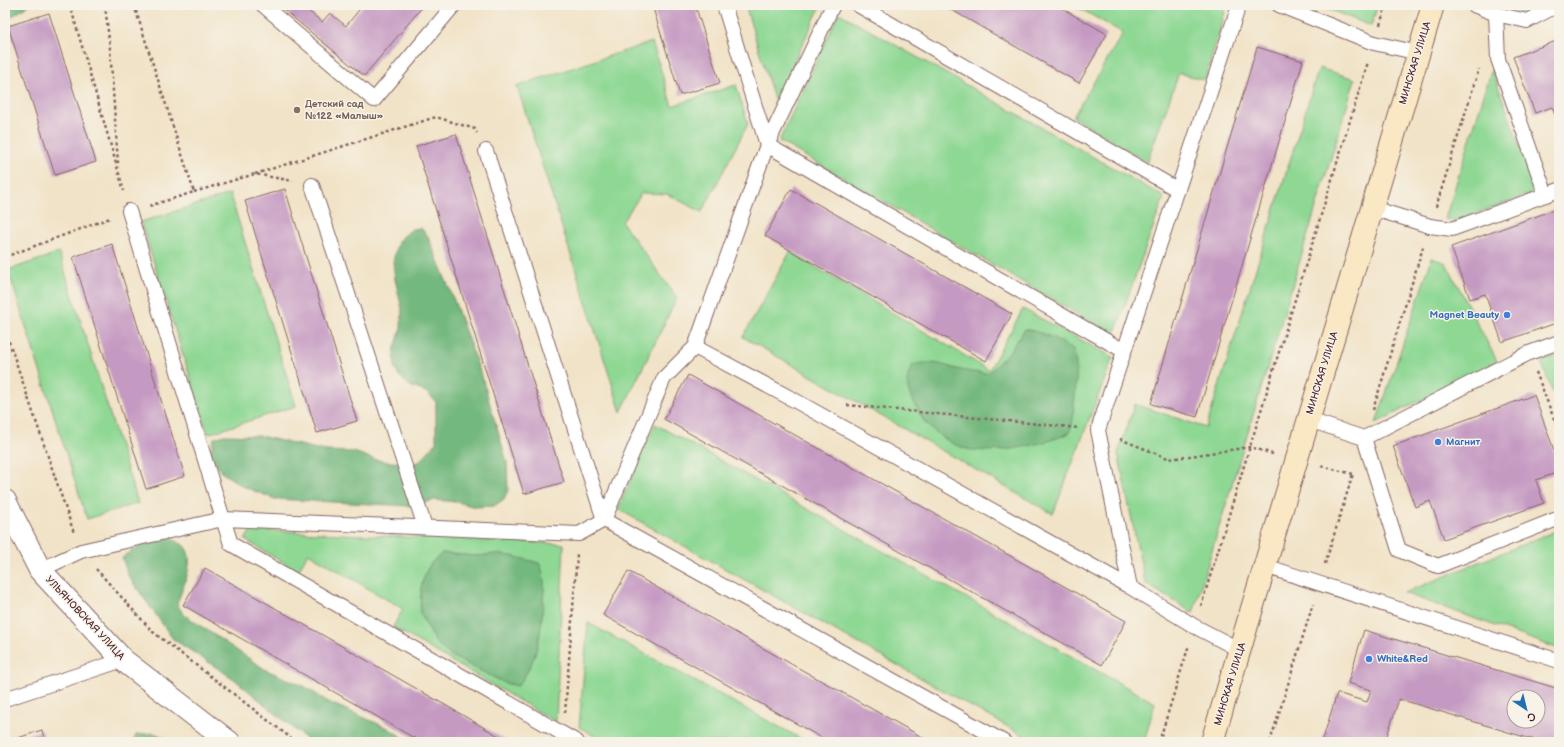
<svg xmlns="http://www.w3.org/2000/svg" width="1564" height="747" font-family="'Balsamiq Sans',sans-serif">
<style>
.green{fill:#8fd894;stroke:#6c7c60}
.forest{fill:#73b87e;stroke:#5e6c54}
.building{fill:#c59ac2;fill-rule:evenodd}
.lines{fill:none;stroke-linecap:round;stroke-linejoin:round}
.lane-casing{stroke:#846462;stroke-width:16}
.street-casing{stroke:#846462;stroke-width:24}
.secondary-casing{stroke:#846462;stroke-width:24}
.path{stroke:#846462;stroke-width:2.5;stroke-dasharray:3 3;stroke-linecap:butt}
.lane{stroke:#fff;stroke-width:14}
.street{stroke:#fff;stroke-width:22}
.secondary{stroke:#fae7c3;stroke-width:22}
.education-dot{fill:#8d6e63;stroke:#f7f3e8;stroke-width:1.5}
.shop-dot{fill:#3f7fe0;stroke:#f7f3e8;stroke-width:1.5}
.labels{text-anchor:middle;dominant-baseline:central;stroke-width:3;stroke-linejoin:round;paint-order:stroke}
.street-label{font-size:10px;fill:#4a1f2b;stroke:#f7f3e8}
.education-label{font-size:10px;font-weight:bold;fill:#785e54;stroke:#f7f3e8;text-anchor:start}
.shop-label{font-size:10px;font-weight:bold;fill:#366cbe;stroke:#f7f3e8;text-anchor:start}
</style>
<rect width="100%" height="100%" fill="#f7f3e8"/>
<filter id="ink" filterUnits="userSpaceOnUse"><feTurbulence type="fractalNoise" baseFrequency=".025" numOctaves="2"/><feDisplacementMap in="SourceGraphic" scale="8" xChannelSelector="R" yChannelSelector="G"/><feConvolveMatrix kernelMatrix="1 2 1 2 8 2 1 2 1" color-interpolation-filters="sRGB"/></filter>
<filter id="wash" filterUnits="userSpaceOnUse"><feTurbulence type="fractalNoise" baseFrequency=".012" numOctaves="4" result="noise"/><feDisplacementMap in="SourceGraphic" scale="16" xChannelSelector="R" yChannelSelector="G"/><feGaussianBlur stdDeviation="0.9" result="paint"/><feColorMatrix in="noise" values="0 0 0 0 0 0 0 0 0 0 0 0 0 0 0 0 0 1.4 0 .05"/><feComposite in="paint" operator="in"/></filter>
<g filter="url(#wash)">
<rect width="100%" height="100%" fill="#f1e3c7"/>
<path class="green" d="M745,5H821L775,102Z
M1074,5H1227L1205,80L1179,73L1147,162L1073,117L1123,33Z
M1318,5H1378L1371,26Z
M1510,5H1542L1526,14L1509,9Z
M839,13L1164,197L1114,335L779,141Z
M652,42L672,106L736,85L748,124L702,212L667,194L642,193L622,222L677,298L621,412L517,86Z
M1319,68L1355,79L1193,613L1145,583L1118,453L1135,404L1206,428Z
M1492,69L1536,192L1454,221L1445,219Z
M230,194L296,406L208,434L141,222Z
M790,252L989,370L1023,309L1113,357L1053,514L743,337Z
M59,253L138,503L87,519L8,270Z
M1432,258L1446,263L1497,361L1376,423Z
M1559,355V408L1541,362Z
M655,424L1155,703L1144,742H1035L618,509Z
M1559,529V649L1404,593L1558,530Z
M251,530L564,544L556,722L393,627L403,609L308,553L298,571L245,540Z
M588,623L807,742H605L579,727Z"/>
<path class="forest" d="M5,5H29L5,21Z
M421,228L428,237L452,295L482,377L507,462L508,490L504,499L494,506L475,507L458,502L435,500L409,506L275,499L244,487L221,472L210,453L214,438L224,435L260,436L326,451L354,452L373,459L388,462L418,463L436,443V402L426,392L410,386L399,376L395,368L394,351L401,329L402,309L395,279L393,262L396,249L399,240L412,229Z
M1025,329C1044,333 1058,339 1074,350C1078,371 1076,384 1074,405C1073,416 1074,421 1069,433C1043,445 996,455 967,449C953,446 933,432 924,421C921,417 919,412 917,408C907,391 903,383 913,365C931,359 944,366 961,370C970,372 980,373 989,373L1009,352Z
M169,537C173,540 179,542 183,545C198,558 182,588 177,604L183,614L266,670L304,686L328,702L388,728L410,742H310L234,679L173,639L129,577L122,558L137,547Z
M442,553L477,556L495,554L512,556L539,563C546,575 544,588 543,602C541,635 538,659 518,686L505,683L451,656L436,643L420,613L421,588L425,574L431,563Z
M154,733L174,742H133L136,735Z"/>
<g id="blocks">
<path class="building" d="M278,5H301L322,22L330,13L346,26L363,5H424L364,76Z
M652,5H695L720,83L680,95Z
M943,5H1056L1107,34L1079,83Z
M49,13L96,162L55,175L8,26Z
M1559,40V126L1552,107L1535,113L1513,57Z
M1257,47L1303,61L1197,417L1151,404Z
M456,134L564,482L524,494L416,146Z
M285,189L357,421L317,433L245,201Z
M791,189L1012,314L986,361L765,236Z
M1559,208V322L1502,342L1485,294L1470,299L1451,247Z
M112,244L185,476L146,489L73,257Z
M688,375L1126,621L1102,665L664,419Z
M1534,395L1559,464V472L1536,480L1544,503L1444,539L1430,501L1415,507L1393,446Z
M205,568L438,701L509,742H421L183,605Z
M628,571L768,651L931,742H829L603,615Z
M1364,630L1559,689V742H1541L1399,699L1385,742H1322L1337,693L1367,702L1371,690L1348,683ZM1514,697H1538V721H1514Z
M42,730L45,742H6Z"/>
</g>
</g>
<g filter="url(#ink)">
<use href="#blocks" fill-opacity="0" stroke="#846462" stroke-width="1"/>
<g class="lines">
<defs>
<path id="lane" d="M263,5L374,100L454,5
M833,5L767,145L1124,351
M858,5L1178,190
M1279,5L1374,43L1419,53
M1474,5L1496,14L1527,21L1558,5
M1496,14L1498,59L1546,195
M486,151L604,520
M312,185L425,527
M1372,208L1430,226L1452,229L1559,190
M129,211L223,519L579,534L604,520L1004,742
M695,347L794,400L1130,587L1098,430L1239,5
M1309,420L1364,438L1529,353L1559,342
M1364,438L1399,550L1438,566L1557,519
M604,520L664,378L695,347L767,145L724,5
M1265,566L1559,661
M40,570L81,551L223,519L231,544L577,742
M1130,587L1194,626L1240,650
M5,699L123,660"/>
<path id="street" d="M5,501L40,570L123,660L229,742"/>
<path id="secondary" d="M1212,742L1433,5"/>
</defs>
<use href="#lane" class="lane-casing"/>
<use href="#street" class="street-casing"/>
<use href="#secondary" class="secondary-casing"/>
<path class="path" d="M70,5L124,191
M105,5L110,48L118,163
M134,5L194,192L149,206
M1380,25L1386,5
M255,174L436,117L475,129L477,133
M194,192L255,174L293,181
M1436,207L1479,69
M5,257L110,218
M5,330L74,533
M1536,372L1559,432
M847,405L1079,428
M1373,410L1424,244
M1120,439L1170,459L1250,447L1273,454
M1321,466L1353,474
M1325,564L1353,474
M96,569L153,632L296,742
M1201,606L1368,62
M565,713L577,554
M1159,742L1189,645
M1270,742L1313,604"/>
<use href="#lane" class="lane"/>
<use href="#street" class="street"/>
<use href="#secondary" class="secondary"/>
</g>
</g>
<circle class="education-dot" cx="297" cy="110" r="4"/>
<g class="shop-dot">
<circle cx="1507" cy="315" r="4"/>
<circle cx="1438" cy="442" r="4"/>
<circle cx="1369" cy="659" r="4"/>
</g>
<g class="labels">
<g class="street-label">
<text transform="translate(1415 63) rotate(-73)">МИНСКАЯ УЛИЦА</text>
<text transform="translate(1322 373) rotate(-73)">МИНСКАЯ УЛИЦА</text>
<text transform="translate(85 618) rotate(47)">УЛЬЯНОВСКАЯ УЛИЦА</text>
<text transform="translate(1230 684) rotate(-73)">МИНСКАЯ УЛИЦА</text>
</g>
<g class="education-label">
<text x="305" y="104">Детский сад<tspan x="305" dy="12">№122 «Малыш»</tspan></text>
</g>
<g class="shop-label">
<text x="1499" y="315" text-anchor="end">Magnet Beauty</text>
<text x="1446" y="442">Магнит</text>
<text x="1377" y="659">White&amp;Red</text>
</g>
</g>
<rect width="1564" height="747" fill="none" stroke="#f7f3e8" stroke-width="20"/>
<g transform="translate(1526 709) rotate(145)"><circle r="19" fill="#f7f3e8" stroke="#b29e9c"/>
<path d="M0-3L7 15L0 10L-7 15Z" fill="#1f6fb2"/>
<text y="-6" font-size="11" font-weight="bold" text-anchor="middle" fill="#4a1f2b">С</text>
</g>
</svg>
